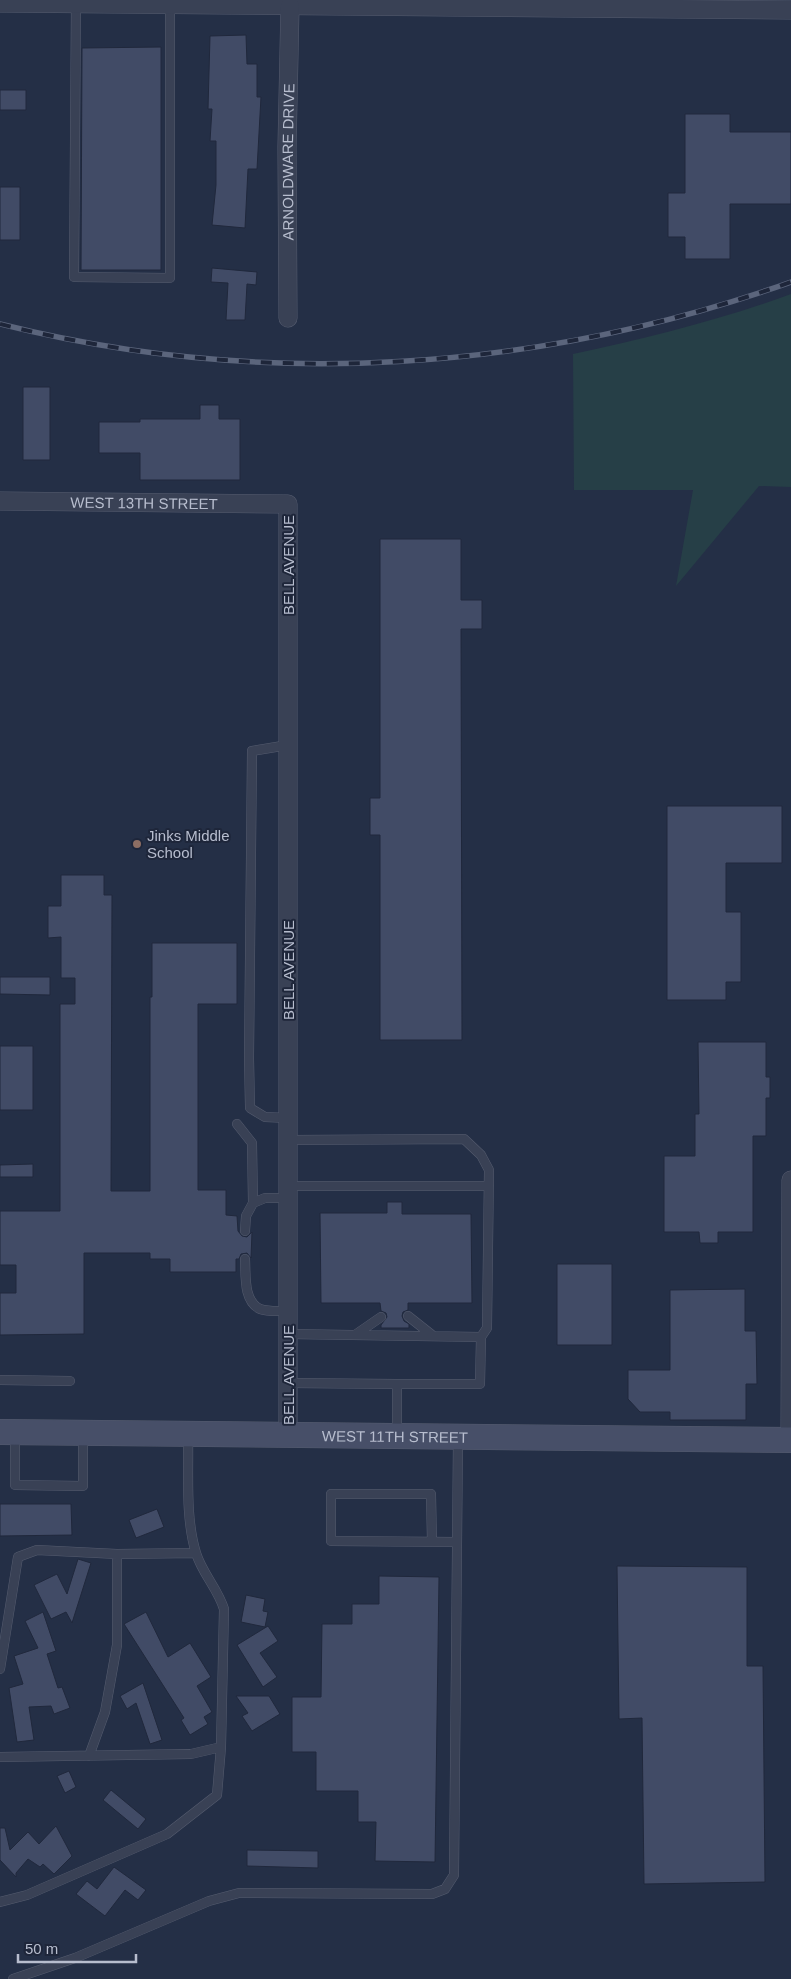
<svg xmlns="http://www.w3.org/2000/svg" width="791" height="1979" font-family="Helvetica,sans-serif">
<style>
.green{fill:#263f47}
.building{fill:#414b66;stroke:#20283c}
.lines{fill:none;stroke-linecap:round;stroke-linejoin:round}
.service-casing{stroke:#555c6f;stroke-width:10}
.minor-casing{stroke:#555c6f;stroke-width:19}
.secondary-casing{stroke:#555c6f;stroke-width:26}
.service{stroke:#394155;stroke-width:9}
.minor{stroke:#394155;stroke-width:18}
.secondary{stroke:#474f68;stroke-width:25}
.rail-casing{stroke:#5b657c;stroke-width:5.5}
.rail{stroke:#1e263a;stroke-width:4;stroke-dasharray:11;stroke-linecap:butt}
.education-dot{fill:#8d6e63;stroke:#1e263a;stroke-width:2}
.labels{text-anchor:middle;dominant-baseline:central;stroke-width:4;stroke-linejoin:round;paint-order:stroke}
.street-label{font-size:15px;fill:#b7bdce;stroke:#1e263a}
.poi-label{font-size:15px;fill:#b7bdce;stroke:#1e263a;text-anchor:start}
</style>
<rect width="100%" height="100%" fill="#242f46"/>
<path class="green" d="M791,294V487L759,486L676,586L693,490H574L573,354C647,338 720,320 791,294Z"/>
<path class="building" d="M246,35L247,64H257V97H261L257,169H248L245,228L212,225L216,185V141H210L212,109H208L210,36Z
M161,47V270H81L82,48Z
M0,90H26V110H0Z
M685,114H730V132H791V204H730V259H685V237H668V193H685Z
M0,187H20V240H0Z
M212,268L257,272L256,285L247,284L245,320H226L228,283L211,282Z
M23,387H50V460H23Z
M200,405H219V419H240V480H140V453H99V422H140V419H200Z
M380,539H461V600H482V629H461L462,1040H380V835H370V798H380Z
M667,806H782V863H726V912H741V982H726V1000H667Z
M61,875H104V895H112L111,1191H150V997H152V943H237V1004H198V1190H226V1215L237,1216L238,1231L242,1236L247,1237L252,1232L251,1258L247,1253L241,1254L239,1259H236V1272H170V1259H150V1253H84V1334L0,1335V1293H16V1265H0V1211H60V1004H75V978H61V937L48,938V906H61Z
M0,977H50V995L0,994Z
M698,1042H766V1077H770V1098H766V1136H753V1232H718V1243H700L699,1232H664V1156H695V1114H699Z
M0,1046H33V1110H0Z
M33,1164V1177H0V1165Z
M387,1202H402V1214H471L472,1303H408V1310L403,1312L402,1316L404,1321L409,1324V1328H381V1325L387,1317L386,1313L381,1311L380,1303H321L320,1213H387Z
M557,1264H612V1345H557Z
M745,1289V1331H756L757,1384H746V1420H670V1412H640L628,1399V1370H670V1290Z
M0,1504H71L72,1535L0,1536Z
M157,1509L164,1527L136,1538L129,1520Z
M78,1559L91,1563L72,1623L66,1612L51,1619L34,1585L57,1574L67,1594Z
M617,1566L747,1567V1666H763L765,1882L644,1884L642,1718L619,1719Z
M379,1576L439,1577L435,1862L375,1861L376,1822H358V1791H316V1752H292V1697H321L322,1624H352V1604H379Z
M246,1595L265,1599L263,1611L268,1612L265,1627L241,1622Z
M43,1612L56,1651L47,1654L58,1688L62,1687L70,1708L54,1714L51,1706L29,1707L34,1740L17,1742L9,1688L23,1684L14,1656L38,1648L25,1621Z
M146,1612L168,1657L190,1643L211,1677L197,1686L212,1712L204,1717L208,1724L190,1735L181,1720L184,1718L124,1624Z
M268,1626L278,1641L260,1653L277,1677L263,1687L237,1645Z
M143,1683L162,1740L150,1744L136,1703L127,1709L120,1696Z
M236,1696H269L280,1714L252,1731L242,1716L248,1713Z
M69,1771L76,1787L65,1793L57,1776Z
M111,1790L146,1819L138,1829L103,1800Z
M56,1826L72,1856L54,1874L43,1864L40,1867L28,1859L16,1873V1877L0,1860V1828H5L10,1850L28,1832L39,1844Z
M247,1850L318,1851V1868L247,1866Z
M114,1867L146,1890L138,1900L125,1890L105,1916L76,1894L87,1881L97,1889Z"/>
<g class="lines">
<defs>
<path id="service" d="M76,0L74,277L170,278V4
M288,1118L265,1117L250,1108L249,1058L252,751L288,745
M237,1124L252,1143L253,1203
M288,1140L464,1139L481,1155L489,1170L487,1328L481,1337L288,1334
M288,1186H489
M245,1231L246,1216L253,1203L265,1198H288
M245,1259C246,1275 243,1301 260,1309C268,1312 279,1311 288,1311
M408,1316L432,1335
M355,1335L381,1317
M0,1380L70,1381
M288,1383L397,1384V1433
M397,1384H480L481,1337
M15,1433V1485L83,1486V1435
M432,1542L431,1494H331V1541L457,1542
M0,1669L18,1557L37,1550L117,1554L196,1553
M89,1756L105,1712L117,1645V1554
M0,1757L191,1754L221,1747L224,1609C218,1589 202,1573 196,1553C185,1517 189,1474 188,1436
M0,1902L27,1895L167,1834L217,1795L221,1747
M13,1979L75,1958L209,1901L239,1893L432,1894L445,1889L454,1875L458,1438"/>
<g id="minor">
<path d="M0,3L791,10"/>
<path id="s1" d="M288,318L287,147L290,6"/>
<path id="s2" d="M0,501L288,504V1436"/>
<path d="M790,1440L791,1180"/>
</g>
<g id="secondary">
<path id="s3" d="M0,1432L791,1440"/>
</g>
</defs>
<use href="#service" class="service-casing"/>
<use href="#minor" class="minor-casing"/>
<use href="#secondary" class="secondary-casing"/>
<use href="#service" class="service"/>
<use href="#minor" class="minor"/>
<use href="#secondary" class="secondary"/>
<defs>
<path id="rail" d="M0,324C262,390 537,372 791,282"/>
</defs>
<use href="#rail" class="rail-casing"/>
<use href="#rail" class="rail"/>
</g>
<circle class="education-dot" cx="137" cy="844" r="5"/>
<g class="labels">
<g class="street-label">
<text stroke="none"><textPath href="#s1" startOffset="156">ARNOLDWARE DRIVE</textPath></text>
<text stroke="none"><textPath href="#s2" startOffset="144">WEST 13TH STREET</textPath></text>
<text transform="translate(288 565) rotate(-90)">BELL AVENUE</text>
<text transform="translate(288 970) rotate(-90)">BELL AVENUE</text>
<text transform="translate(288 1375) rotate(-90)">BELL AVENUE</text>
<text stroke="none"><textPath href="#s3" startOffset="395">WEST 11TH STREET</textPath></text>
</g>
<g class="poi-label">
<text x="147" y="835">Jinks Middle<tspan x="147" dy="17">School</tspan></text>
</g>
</g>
<path d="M18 1954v8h118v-8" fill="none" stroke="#b7bdce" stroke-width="2.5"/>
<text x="25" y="1954" font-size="15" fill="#b7bdce" stroke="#1e263a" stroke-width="4" paint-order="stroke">50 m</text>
</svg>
